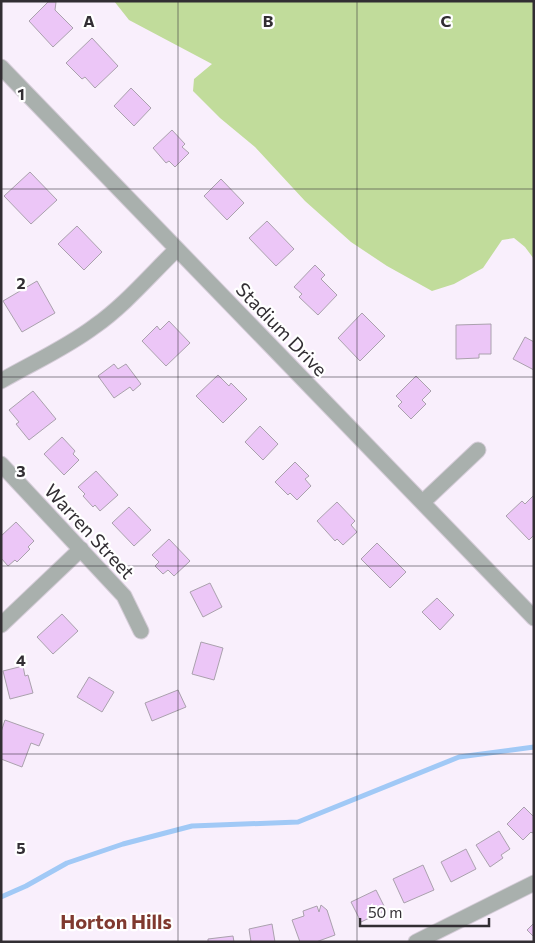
<svg xmlns="http://www.w3.org/2000/svg" width="535" height="943" font-family="Commissioner,sans-serif">
<style>
.green{fill:#c1dc9b}
.lines{fill:none;stroke-linecap:round;stroke-linejoin:round}
.stream{stroke:#a1c9f6;stroke-width:5}
.building{fill:#ecc6f7;stroke:#aaa1ad}
.minor-casing{stroke:#d5ccd8;stroke-width:17}
.minor{stroke:#a9b0ad;stroke-width:15}
.grid{fill:none;stroke:#322e33;stroke-width:1;stroke-opacity:0.55}
.labels{text-anchor:middle;dominant-baseline:central;stroke-width:4.5;stroke-linejoin:round;paint-order:stroke}
.street-label{font-size:19px;fill:#322e33;stroke:#fff}
.neighbourhood-label{font-size:20px;font-weight:bold;fill:#80392f;stroke:#fff}
.grid-label{font-size:16px;text-anchor:middle;font-weight:bold;fill:#322e33;stroke:#fff;stroke-width:4.5;stroke-linejoin:round;paint-order:stroke}
</style>
<rect width="100%" height="100%" fill="#f9effc"/>
<path class="green" d="M114,1H534V259L525,247L514,238L502,240L483,268L454,284L432,291L387,266L351,242L305,201L255,147L220,118L193,91L194,79L212,64L129,20Z"/>
<g class="lines">
<path class="stream" d="M1,897L26,886L67,863L123,844L192,826L298,822L459,757L534,747"/>
</g>
<path class="building" d="M48,2H56L55,10L73,28L53,47L29,21Z
M92,38L118,66L95,88L85,77L82,79L66,63Z
M131,88L151,108L134,126L114,106Z
M172,130L185,144L182,147L189,153L175,167L169,161L166,163L153,148Z
M30,172L57,200L31,224L4,196Z
M221,179L244,203L227,220L204,196Z
M267,221L294,249L276,266L249,238Z
M77,226L102,252L84,270L58,244Z
M315,265L325,275L321,279L337,295L318,315L299,297L302,294L294,287Z
M37,281L55,313L22,332L3,301Z
M362,313L385,336L360,361L338,338Z
M169,321L190,343L166,366L142,341L157,326L160,330Z
M491,324V354H479V358L456,359V325Z
M525,337L534,342V370L513,359Z
M114,364L118,369L126,364L141,384L133,391L130,387L114,398L98,376Z
M218,375L229,386L231,383L247,399L223,423L196,396Z
M416,376L431,391L422,400L426,404L411,419L398,406L402,402L396,396Z
M33,391L56,419L29,440L16,424L19,422L9,410Z
M260,426L278,444L263,460L245,442Z
M62,437L75,451L73,454L79,460L64,475L44,454Z
M295,462L309,476L305,479L311,486L297,500L290,493L288,495L275,482Z
M96,471L118,495L100,511L95,505L93,507L83,496L85,494L78,487Z
M534,495V535L529,540L506,516L522,501L525,504Z
M337,502L355,521L351,525L357,532L343,545L337,539L335,541L317,521Z
M129,507L151,530L134,546L112,523Z
M16,522L34,541L28,547L30,549L17,562L15,560L8,566L1,558V536Z
M169,539L190,561L174,576L168,570L163,574L155,566L159,562L152,555Z
M377,543L406,572L390,588L361,559Z
M210,583L222,607L203,617L190,592Z
M437,598L454,615L440,630L422,612Z
M62,614L78,631L53,654L37,637Z
M201,642L223,648L214,680L192,674Z
M23,666L25,676L28,675L33,693L10,699L3,671Z
M89,677L114,692L102,712L77,697Z
M178,690L186,707L152,721L145,703Z
M5,720L44,734L39,746L31,743L22,767L1,759V732Z
M524,807L534,817V832L532,833L531,832L523,840L507,824Z
M499,831L510,849L501,855L503,858L490,867L476,845Z
M466,849L476,869L451,882L441,862Z
M423,865L434,890L404,903L393,879Z
M376,890L386,910L361,922L351,902Z
M321,905L327,910L335,935L316,942H300L292,920L304,916L303,911L317,906L319,912Z
M534,923V937L527,930Z
M272,924L275,942H251L249,929Z
M233,936L234,942H208V939Z"/>
<g class="lines">
<defs>
<path id="minor" d="M1,67L534,618
M1,381C32,363 66,348 95,326C125,305 150,275 177,249
M1,464L124,596L141,631
M423,502L478,450
M1,625L81,549
M416,942L534,883"/>
</defs>
<use href="#minor" class="minor-casing"/>
<use href="#minor" class="minor"/>
</g>
<path class="grid" d="M178,1V942M357,1V942M1,189H534M1,377H534M1,566H534M1,754H534"/>
<g class="labels">
<g class="street-label">
<text transform="translate(282 329) rotate(46)">Stadium Drive</text>
<text transform="translate(90 531) rotate(47)">Warren Street</text>
</g>
<g class="neighbourhood-label">
<text x="116" y="921">Horton Hills</text>
</g>
</g>
<g class="grid-label">
<text x="89" y="27">A</text>
<text x="268" y="27">B</text>
<text x="446" y="27">C</text>
<text x="21" y="100">1</text>
<text x="21" y="289">2</text>
<text x="21" y="477">3</text>
<text x="21" y="666">4</text>
<text x="21" y="854">5</text>
</g>
<rect width="535" height="943" fill="none" stroke="#322e33" stroke-width="5"/>
<path d="M360 918v8h129v-8" fill="none" stroke="#322e33" stroke-width="2.5"/>
<text x="368" y="918" font-size="15" fill="#322e33" stroke="#ffffff" stroke-width="4" paint-order="stroke">50 m</text>
</svg>
